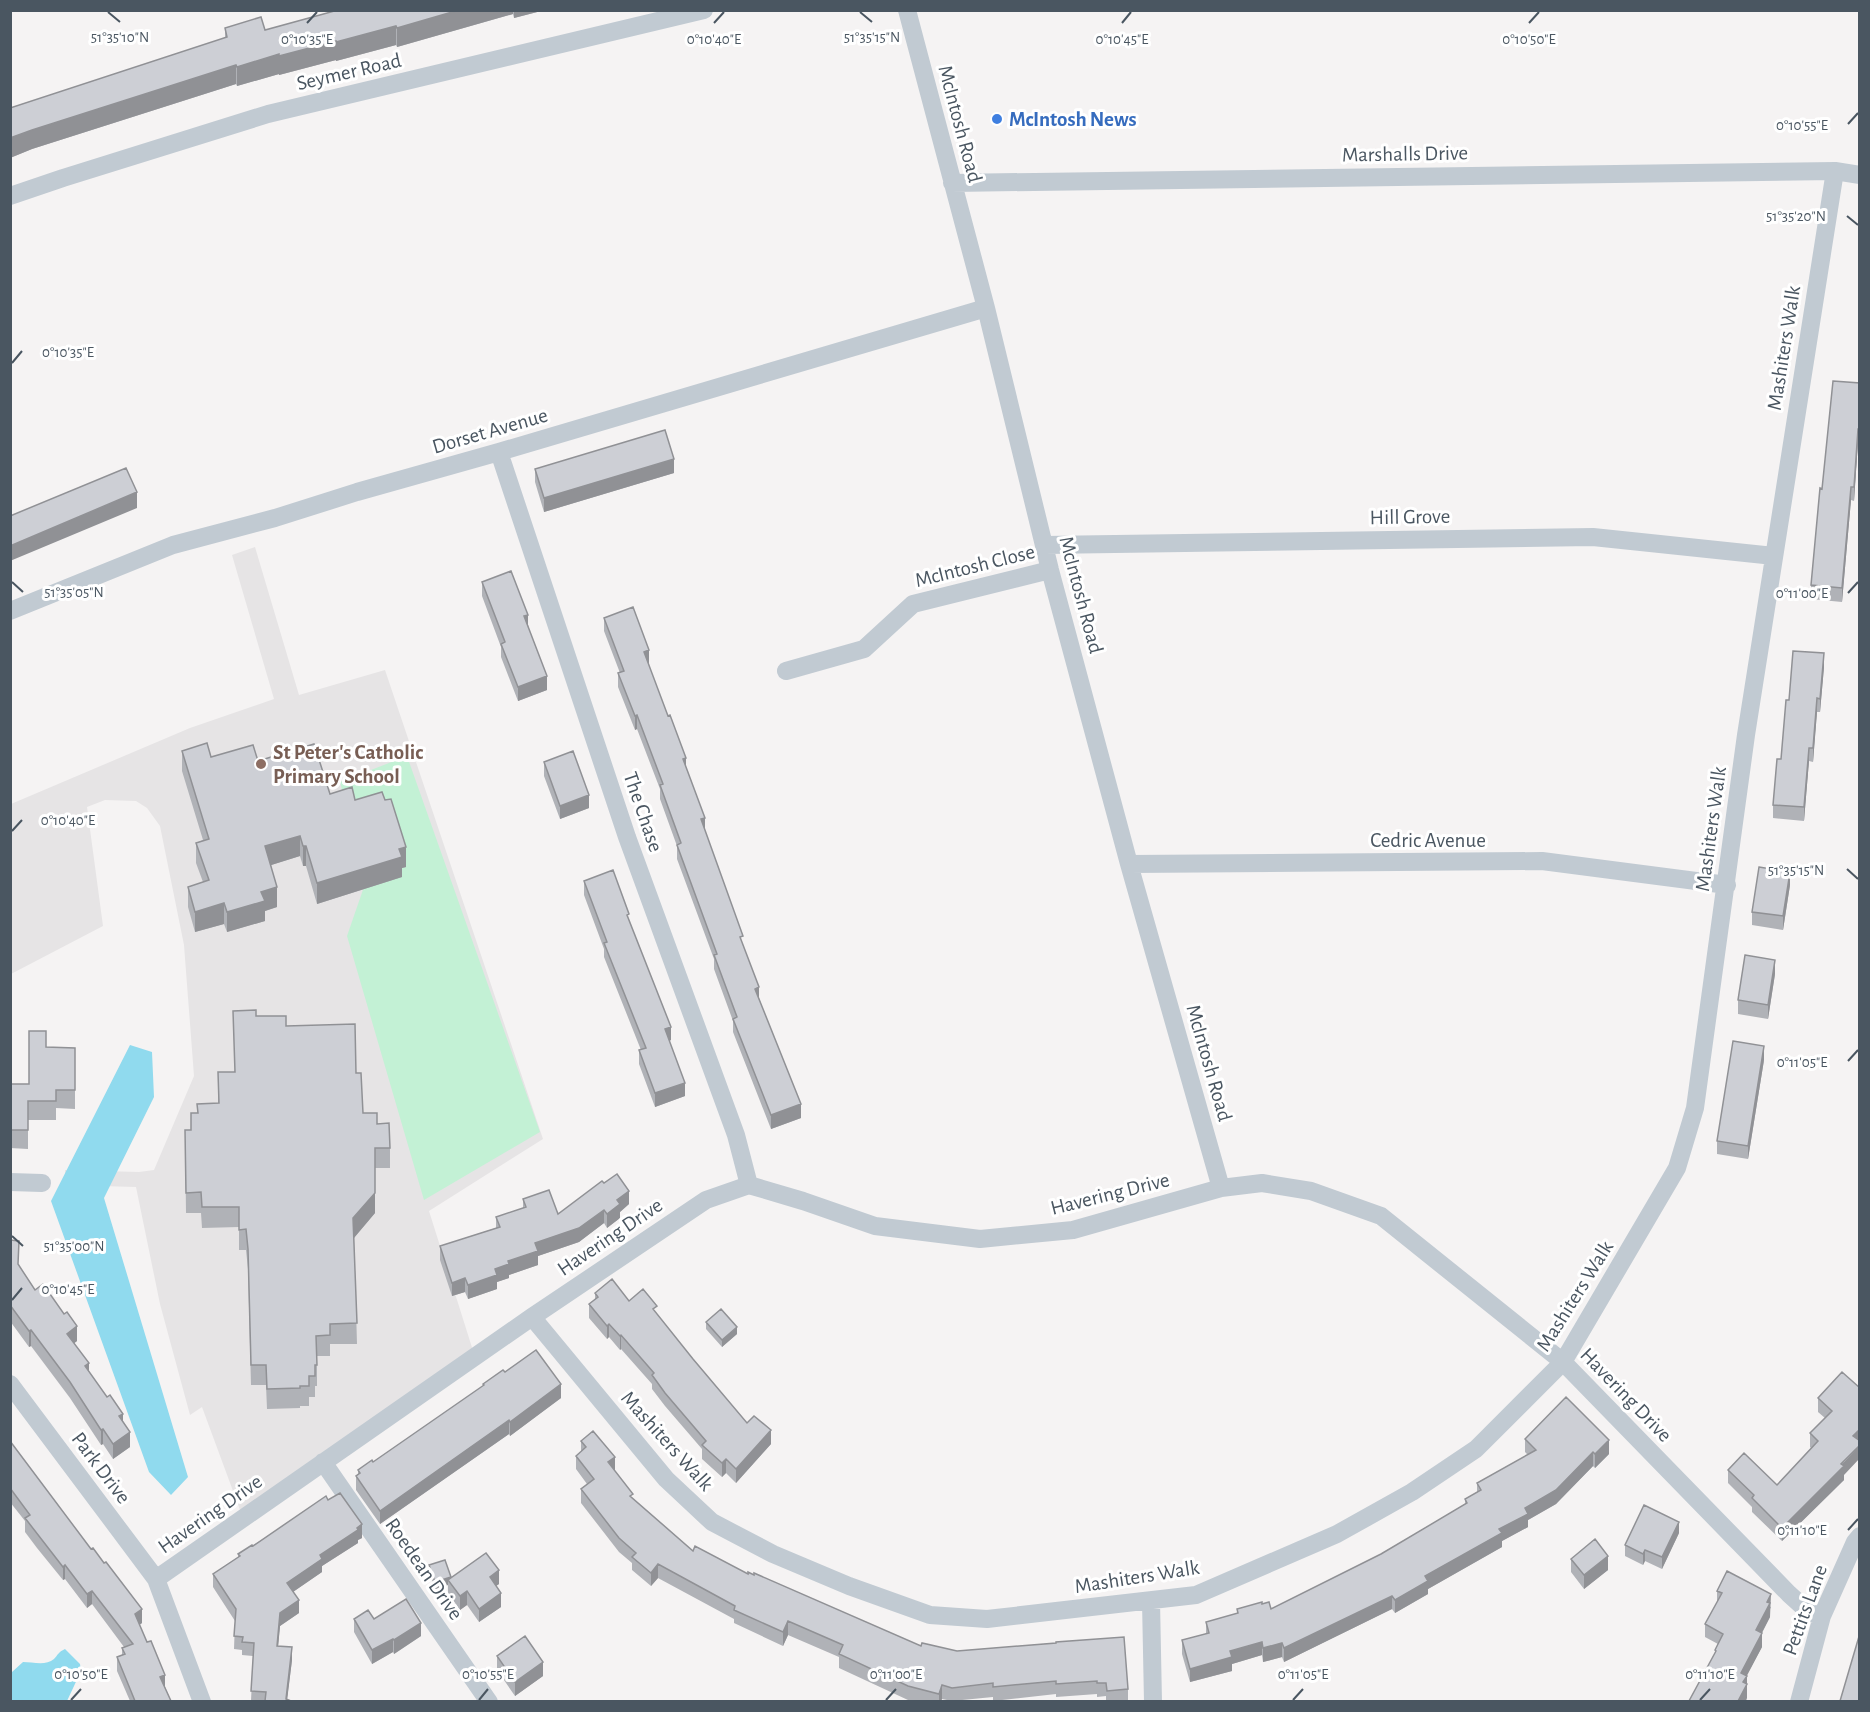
<svg xmlns="http://www.w3.org/2000/svg" width="1870" height="1712" font-family="'Alegreya Sans',sans-serif">
<style>
.education{fill:#e6e4e5}
.green{fill:#c3f1d5}
.water{fill:#90daee}
.lines{fill:none;stroke-linecap:round;stroke-linejoin:round}
.minor{stroke:#c1cad2;stroke-width:18}
.wall{fill:#b0b2b7}
.shaded-wall{fill:#909195}
.building{fill:#cdcfd5;stroke:#909195;stroke-width:1.5}
.ticks{fill:none;stroke:#4a5661;stroke-width:2}
.shop-dot{fill:#3f7fe0;stroke:#fff;stroke-width:2}
.education-dot{fill:#8d6e63;stroke:#fff;stroke-width:2}
.labels{text-anchor:middle;dominant-baseline:central;stroke-width:6;stroke-linejoin:round;paint-order:stroke}
.street-label{font-size:21px;fill:#4a5661;stroke:#fff}
.shop-label{font-size:21px;font-weight:bold;fill:#366cbe;stroke:#fff;text-anchor:start}
.education-label{font-size:21px;font-weight:bold;fill:#785e54;stroke:#fff;text-anchor:start}
.ticks-label{font-size:15px;text-anchor:middle;fill:#4a5661;stroke:#fff;stroke-width:6;stroke-linejoin:round;paint-order:stroke}
</style>
<rect width="100%" height="100%" fill="#f5f3f3"/>
<path class="education" d="M255,547L299,695L385,670L543,1139L429,1211L475,1357L243,1518L202,1407L190,1415L160,1304L136,1187L65,1185V1170L139,1172L154,1170L194,1076L184,945L160,826L147,808L136,801L105,800L87,807L103,926L11,974V804L190,728L274,699L232,555Z"/>
<path class="green" d="M407,756L540,1132L424,1200L347,936L366,881L340,782Z"/>
<path class="water" d="M130,1045L152,1052L154,1097L104,1198L188,1477L171,1495L149,1472L51,1201Z
M65,1649L80,1664L81,1671L67,1701H11L12,1672L23,1662C33,1662 46,1666 54,1659C58,1655 58,1652 65,1649Z"/>
<g class="lines">
<path class="minor" d="M907,10L986,308L1050,570L1129,864L1221,1188
M952,183L1835,171L1860,175
M10,196L63,178L268,114L704,10
M499,452L627,837L736,1135L749,1185
M1045,545L1593,537L1774,556
M10,611L173,545L275,518L357,492L499,452L986,308
M786,671L864,649L913,604L1050,570
M1129,864L1542,861L1727,885
M10,1182L42,1183
M532,1317L666,1479L712,1522L773,1554L849,1586L930,1615L987,1619L1196,1595L1337,1534L1412,1492L1476,1449L1563,1362L1677,1168L1695,1108L1746,735L1835,171
M10,1384L156,1579L202,1702
M323,1462L489,1702
M156,1579L532,1317L706,1200L749,1185L803,1201L875,1226L980,1239L1073,1230L1221,1188L1262,1183L1311,1191L1381,1216L1563,1362L1789,1594L1810,1613L1822,1616
M1151,1601L1153,1702
M1799,1702L1822,1616L1855,1542L1860,1536"/>
</g>
<path class="wall" d="M338,10H545L514,18L513,14L397,47L396,45L336,61V60L279,75V74L237,86L236,84L32,149L10,158V108L225,38V28L265,30Z
M1860,383V443L1858,442L1854,501L1851,500L1842,602L1811,599V585L1822,489Z
M535,469L674,473L544,512L535,482Z
M482,582L528,625L547,690L518,701L501,657V647L482,596Z
M604,618L649,664H648L686,768L705,831L743,945L759,998L801,1118L771,1129L733,1032V1021L714,969V959L677,859V846L660,799V789L637,729L635,730L618,687V673H620L604,631Z
M1824,667L1820,712H1817L1813,762L1809,761L1804,821L1773,818V805L1781,759L1789,700Z
M182,751L211,757L258,761L330,794L355,800L406,867L402,868V877L317,904L306,866H303L300,856L271,865L277,907L265,911V921L227,932L224,924L195,932L188,907V887L203,882L196,863V843L203,840L182,771Z
M544,762L589,808L560,819L544,776Z
M584,881L629,921L671,1040L669,1041L685,1096L655,1107L639,1064V1050H641L604,957V949L584,895Z
M1790,885L1783,930L1752,925V912Z
M1775,974L1768,1019L1738,1014V1000Z
M256,1016L286,1026L356,1073L363,1113L377,1124L390,1148V1168H375V1213L354,1238L357,1344H330V1356H317V1386H315V1397H309V1406H300V1408L267,1409L266,1385H251L248,1269L246,1250H239V1227L202,1228L201,1213H186L185,1130H191V1113H197L218,1103V1072H234Z
M46,1047L75,1048V1109L56,1108V1120H28V1149L10,1148V1084H29Z
M1764,1060L1748,1159L1717,1154V1141Z
M604,1183L629,1204L620,1212V1218L607,1228L604,1223L579,1242L538,1256V1265L509,1275V1278L497,1282V1289L468,1299L465,1292L452,1296L440,1260V1246L496,1228V1217L523,1208V1199L558,1214Z
M10,1240L18,1265L35,1290L77,1341L74,1343L89,1372L123,1422L130,1447L113,1459L103,1444L101,1445L70,1398L31,1346L29,1347L10,1321Z
M595,1293L629,1301L657,1314L693,1359L747,1423L771,1444L736,1483L726,1473L722,1477L702,1459V1449L665,1406L652,1389V1384L621,1349L620,1350L609,1337L607,1339L589,1318V1304L595,1299Z
M706,1322L737,1334L722,1347L706,1329Z
M505,1372L561,1398L510,1436L509,1434L380,1524L356,1490V1476L358,1474V1470L373,1462L483,1386V1384Z
M1842,1372L1844,1480L1782,1541L1752,1512V1507L1728,1483V1470L1777,1485L1811,1448L1810,1447V1433L1825,1418L1818,1412V1398Z
M1525,1439L1609,1454L1595,1468L1593,1466L1556,1504L1528,1520V1527L1502,1541V1547L1428,1589V1594L1395,1613L1392,1609L1284,1662L1282,1657L1263,1662L1262,1655L1232,1664V1671L1190,1682L1182,1654V1640L1206,1634V1622L1237,1614V1609L1262,1604L1271,1609L1381,1554L1465,1504V1499L1477,1492V1483L1528,1455L1525,1452Z
M10,1441L142,1623L139,1625L171,1701H130L117,1671V1657L122,1655V1648L124,1647L92,1604L87,1608L65,1579L63,1580L37,1548L25,1532V1521L10,1502Z
M581,1441L614,1471L633,1499L693,1551L921,1646L957,1651L1056,1643L1128,1689V1701H1106V1696L1097,1697V1694L1056,1697V1694L993,1701V1697L952,1701L942,1699L941,1701H915L908,1700L839,1668V1657L788,1635L783,1646L734,1623V1619L658,1578L651,1586L632,1570V1563L619,1552L581,1503V1489L587,1484L576,1469V1456L581,1452Z
M328,1500L362,1538L358,1540V1543L322,1566V1572L293,1592L299,1613L280,1626L278,1646L292,1660L287,1699L291,1701H251L253,1656L242,1655V1650L234,1649L235,1621L213,1587V1574L238,1557V1554Z
M1679,1533L1662,1569L1645,1561L1643,1565L1625,1556V1545Z
M1571,1559L1608,1570L1584,1589L1571,1572Z
M429,1565L451,1578L499,1584L496,1586L501,1607L479,1622L467,1605L460,1610L448,1593V1585L435,1589L429,1572Z
M1717,1591L1771,1607L1770,1609V1617L1762,1633V1647L1746,1676L1747,1698L1715,1654V1650L1718,1644L1705,1637V1624L1717,1603Z
M354,1619H374L421,1636L394,1654L393,1652L372,1664L354,1632Z
M497,1656L543,1676L515,1696L497,1670Z"/>
<path class="shaded-wall" d="M459,10H513V14L397,47V28Z
M514,10H545L514,18Z
M396,26V45L336,61V42Z
M336,41V60L279,75V56Z
M279,54V74L237,86V67Z
M236,65V84L32,149L10,158V138L32,130Z
M1858,429V442L1854,501V487Z
M674,459V473L544,512V498Z
M1851,487V500L1842,602V588Z
M137,492V508L10,561V546Z
M528,615V628L524,616Z
M649,650V664L644,666V652Z
M1824,653V667L1820,712V699Z
M547,676V690L518,701V687Z
M1817,698V712L1813,762V748Z
M637,715V729L635,730V716Z
M1809,748V761L1804,821V807Z
M686,758V771L683,759Z
M589,795V808L560,819V806Z
M705,818V832L701,819Z
M300,836V856L265,867V846Z
M303,846H306V866H303Z
M406,847V867L402,868V877L317,904V883L399,849Z
M1790,872V885L1783,930V916Z
M277,887V907L265,911V921L227,932V912L261,892Z
M224,903V924L195,932V912Z
M1775,960V974L1768,1019V1005Z
M759,987V1001L755,989Z
M671,1027V1040L665,1043V1029Z
M1764,1046V1060L1748,1159V1146Z
M685,1083V1096L655,1107V1093Z
M801,1104V1118L771,1129V1115Z
M629,1191V1204L620,1212V1218L607,1228V1214L617,1200Z
M375,1193V1213L353,1239V1218Z
M604,1210V1223L579,1242L538,1256V1265L509,1275V1278L497,1282V1289L468,1299V1285L495,1269L535,1243Z
M465,1278V1292L452,1296V1283Z
M609,1324V1337L607,1339V1326Z
M77,1326V1341L67,1349V1334Z
M737,1327V1334L722,1347V1340Z
M31,1330V1346L29,1347V1331Z
M621,1335V1349L620,1350V1336Z
M89,1363V1378L85,1366Z
M561,1384V1398L510,1436V1422Z
M123,1414V1429L119,1416Z
M509,1420V1434L380,1524V1511Z
M103,1429V1444L101,1445V1430Z
M1860,1429V1442L1853,1436Z
M771,1430V1444L736,1483V1469Z
M130,1432V1447L113,1459V1444Z
M1609,1440V1454L1595,1468V1454Z
M1860,1445V1458L1844,1475V1480L1782,1541V1528Z
M1593,1452V1466L1556,1504L1528,1520V1527L1502,1541V1547L1428,1589V1594L1395,1613V1600L1425,1576L1499,1529Z
M615,1457V1471L608,1462Z
M726,1459V1473L722,1477V1463Z
M1679,1522V1533L1662,1569V1557Z
M362,1524V1538L358,1540V1543L322,1566V1572L287,1596V1583L320,1555Z
M1645,1550V1561L1643,1565V1554Z
M1608,1556V1570L1584,1589V1575Z
M658,1564V1578L651,1586V1573Z
M65,1565V1579L63,1580V1567Z
M499,1570V1584L490,1590V1577Z
M451,1577V1584L448,1580V1585L435,1589V1582Z
M92,1591V1604L87,1608V1594Z
M467,1591V1605L460,1610V1596Z
M501,1593V1607L479,1622V1609Z
M1771,1594L1770,1617L1756,1644V1630L1767,1602Z
M1392,1596V1609L1284,1662V1648Z
M299,1600V1613L280,1626L277,1659V1646L280,1613Z
M142,1609V1623L135,1628V1614Z
M788,1621V1635L783,1646V1632Z
M421,1623V1636L394,1654V1640Z
M1762,1633V1647L1741,1687V1673Z
M393,1639V1652L372,1664V1650Z
M1262,1642V1655L1232,1664V1671L1190,1682V1669L1230,1651Z
M1282,1643V1657L1263,1662V1648Z
M292,1647V1660L287,1701H286Z
M543,1662V1676L515,1696V1682Z
M165,1675V1689L160,1677Z
M1747,1676V1698L1746,1701H1738L1743,1682Z
M942,1685V1699L941,1701H939V1694Z"/>
<path class="building" d="M338,10H459L397,28L396,26L336,42V41L279,56V54L237,67L236,65L32,130L10,138V108L227,37L225,28L261,17L265,30Z
M1833,381L1860,383V429H1858L1854,487H1851L1842,588L1811,585L1820,488L1822,489Z
M665,430L674,459L544,498L535,469Z
M126,468L137,492L10,546V516Z
M511,571L528,615L524,616L547,676L518,687L501,644L505,642L482,582Z
M633,607L649,650L644,652L668,716L670,715L686,758L683,759L705,818L701,819L743,936L740,937L759,987L755,989L801,1104L771,1115L733,1019L737,1017L714,955L717,954L677,845L681,843L660,785L663,784L637,715L635,716L618,673L624,671L604,618Z
M1793,651L1824,653L1820,699L1817,698L1813,748H1809L1804,807L1773,805L1777,759H1781L1786,700H1789Z
M207,743L211,757L253,745L258,761L314,744L330,794L352,787L355,800L382,792L385,800L391,799L406,847L399,849L402,857L317,883L306,846H303L300,836L265,846L277,887L261,892L265,901L227,912L224,903L195,912L188,887L209,880L196,843L209,839L182,751Z
M573,751L589,795L560,806L544,762Z
M1759,867L1790,872L1783,916L1752,912Z
M613,870L629,914L627,915L671,1027L665,1029L685,1083L655,1093L639,1050L646,1048L604,943L607,942L584,881Z
M1745,955L1775,960L1768,1005L1738,1000Z
M256,1010V1016H286V1026L355,1024L356,1073H361L363,1113H377V1124L389,1123L390,1148H375V1193L353,1218L357,1323L330,1324V1335L316,1336L317,1365H315V1376H309V1386H300V1388L267,1389L266,1365H251L248,1249L246,1229L239,1230V1207H202L201,1192L186,1193L185,1130H191V1113H198L197,1104L219,1103L218,1072H235L233,1011Z
M29,1031H46V1047L75,1048V1090H56V1101H28V1130H10V1084H29Z
M1733,1041L1764,1046L1748,1146L1717,1141Z
M617,1174L629,1191L617,1200L620,1204L607,1214L604,1210L579,1228L535,1243L538,1251L508,1261L509,1264L495,1269L497,1275L468,1285L465,1278L452,1283L440,1246L500,1227L496,1217L526,1207L523,1199L549,1190L558,1214L602,1181L604,1183Z
M10,1240L19,1241L18,1264L35,1290L43,1284L64,1314L67,1312L77,1326L67,1334L89,1363L85,1366L107,1397L110,1395L123,1414L119,1416L130,1432L113,1444L103,1429L101,1430L70,1382L31,1330L29,1331L10,1305Z
M612,1279L629,1301L643,1289L657,1306L653,1309L693,1359L747,1423L754,1416L771,1430L736,1469L726,1459L722,1463L702,1445L706,1441L665,1393L652,1375L654,1373L621,1335L620,1336L609,1324L607,1326L589,1304L598,1297L595,1293Z
M721,1309L737,1327L722,1340L706,1322Z
M536,1350L561,1384L510,1422L509,1420L380,1511L356,1476L360,1473L358,1470L372,1460L373,1462L484,1385L483,1384L503,1370L505,1372Z
M1842,1372L1860,1388V1429L1853,1436L1860,1441V1445L1841,1464L1844,1466L1782,1528L1752,1498L1754,1495L1728,1470L1744,1453L1777,1485L1818,1441L1810,1433L1832,1411L1818,1398Z
M1566,1397L1609,1440L1595,1454L1593,1452L1556,1490L1525,1508L1528,1514L1499,1529L1502,1533L1425,1576L1428,1581L1395,1600L1392,1596L1284,1648L1282,1643L1263,1648L1262,1642L1230,1651L1232,1657L1190,1669L1182,1640L1209,1633L1206,1622L1238,1613L1237,1609L1262,1602V1604L1269,1602L1271,1609L1381,1554L1467,1503L1465,1499L1481,1490L1477,1483L1536,1450L1525,1439Z
M593,1431L615,1457L608,1462L633,1494L630,1496L693,1551L695,1546L748,1574V1572L754,1575V1573L921,1646L922,1643L957,1651L1056,1643V1642L1124,1637L1128,1689L1107,1691L1106,1683H1097V1681L1056,1684V1681L993,1687V1683L952,1688L942,1685L939,1694L908,1686L839,1654L843,1645L788,1621L783,1632L734,1610L735,1606L658,1564L651,1573L632,1557L636,1553L619,1538L581,1489L594,1479L576,1456L586,1447L581,1441Z
M10,1441L91,1549L93,1548L104,1563L106,1562L142,1609L135,1614L147,1642L151,1641L165,1675L160,1677L171,1701H135L117,1657L125,1654L122,1648L133,1644L92,1591L87,1594L65,1565L63,1567L25,1518L30,1515L10,1488Z
M340,1493L362,1524L357,1528L358,1530L320,1555L322,1559L287,1583L299,1600L280,1613L277,1646L292,1647L286,1699L291,1701H265L266,1692L251,1691L254,1643L242,1642L243,1637L234,1636L236,1609L213,1574L240,1556L238,1554L252,1545L253,1546L326,1496L328,1500Z
M1644,1505L1679,1522L1662,1557L1645,1550L1643,1554L1625,1545Z
M1595,1539L1608,1556L1584,1575L1571,1559Z
M486,1553L499,1570L490,1577L501,1593L479,1609L467,1591L460,1596L448,1580Z
M445,1560L451,1577L435,1582L429,1565Z
M1727,1571L1771,1594L1767,1602L1770,1603L1756,1630L1762,1633L1741,1673L1747,1676L1743,1682L1747,1684L1738,1701H1689L1716,1651L1715,1650L1723,1634L1705,1624L1722,1593L1717,1591Z
M406,1599L421,1623L394,1640L393,1639L372,1650L354,1619L368,1610L374,1619Z
M1860,1633V1701H1840Z
M525,1636L543,1662L515,1682L497,1656Z"/>
<path class="ticks" d="M108,12L120,22M860,12L872,22M307,23L317,12M714,23L724,12M1122,23L1131,12M1529,23L1539,12M1848,124L1858,113M1847,216L1858,225M12,363L22,351M12,582L23,592M1848,593L1858,582M12,831L22,820M1847,869L1858,879M1848,1061L1858,1050M12,1236L23,1246M12,1300L22,1288M1848,1530L1858,1519M71,1700L81,1689M479,1700L488,1689M886,1700L896,1689M1293,1700L1303,1689M1700,1700L1710,1689"/>
<circle class="shop-dot" cx="997" cy="119" r="6"/>
<circle class="education-dot" cx="261" cy="764" r="6"/>
<g class="labels">
<g class="street-label">
<text transform="translate(349 72) rotate(-13)">Seymer Road</text>
<text transform="translate(960 124) rotate(75)">McIntosh Road</text>
<text transform="translate(1405 154) rotate(-1)">Marshalls Drive</text>
<text transform="translate(1784 348) rotate(-81)">Mashiters Walk</text>
<text transform="translate(490 431) rotate(-16)">Dorset Avenue</text>
<text transform="translate(1410 517) rotate(-1)">Hill Grove</text>
<text transform="translate(975 566) rotate(-14)">McIntosh Close</text>
<text transform="translate(1081 595) rotate(75)">McIntosh Road</text>
<text transform="translate(643 812) rotate(71)">The Chase</text>
<text transform="translate(1711 829) rotate(-82)">Mashiters Walk</text>
<text x="1428" y="840">Cedric Avenue</text>
<text transform="translate(1209 1063) rotate(74)">McIntosh Road</text>
<text transform="translate(1110 1194) rotate(-14)">Havering Drive</text>
<text transform="translate(610 1237) rotate(-34)">Havering Drive</text>
<text transform="translate(1575 1296) rotate(-58)">Mashiters Walk</text>
<text transform="translate(1626 1395) rotate(46)">Havering Drive</text>
<text transform="translate(667 1441) rotate(48)">Mashiters Walk</text>
<text transform="translate(101 1468) rotate(53)">Park Drive</text>
<text transform="translate(210 1514) rotate(-35)">Havering Drive</text>
<text transform="translate(424 1569) rotate(55)">Roedean Drive</text>
<text transform="translate(1137 1577) rotate(-9)">Mashiters Walk</text>
<text transform="translate(1805 1610) rotate(-70)">Pettits Lane</text>
</g>
<g class="shop-label">
<text x="1009" y="119">McIntosh News</text>
</g>
<g class="education-label">
<text x="273" y="752">St Peter's Catholic<tspan x="273" dy="24">Primary School</tspan></text>
</g>
</g>
<g class="ticks-label">
<text x="120" y="42">51°35'10"N</text>
<text x="872" y="42">51°35'15"N</text>
<text x="307" y="44">0°10'35"E</text>
<text x="714" y="44">0°10'40"E</text>
<text x="1122" y="44">0°10'45"E</text>
<text x="1529" y="44">0°10'50"E</text>
<text x="1802" y="130">0°10'55"E</text>
<text x="1796" y="221">51°35'20"N</text>
<text x="68" y="357">0°10'35"E</text>
<text x="74" y="597">51°35'05"N</text>
<text x="1802" y="598">0°11'00"E</text>
<text x="68" y="825">0°10'40"E</text>
<text x="1796" y="875">51°35'15"N</text>
<text x="1802" y="1067">0°11'05"E</text>
<text x="74" y="1251">51°35'00"N</text>
<text x="68" y="1294">0°10'45"E</text>
<text x="1802" y="1535">0°11'10"E</text>
<text x="81" y="1679">0°10'50"E</text>
<text x="488" y="1679">0°10'55"E</text>
<text x="896" y="1679">0°11'00"E</text>
<text x="1303" y="1679">0°11'05"E</text>
<text x="1710" y="1679">0°11'10"E</text>
</g>
<rect width="1870" height="1712" fill="none" stroke="#4a5661" stroke-width="24"/>
</svg>
